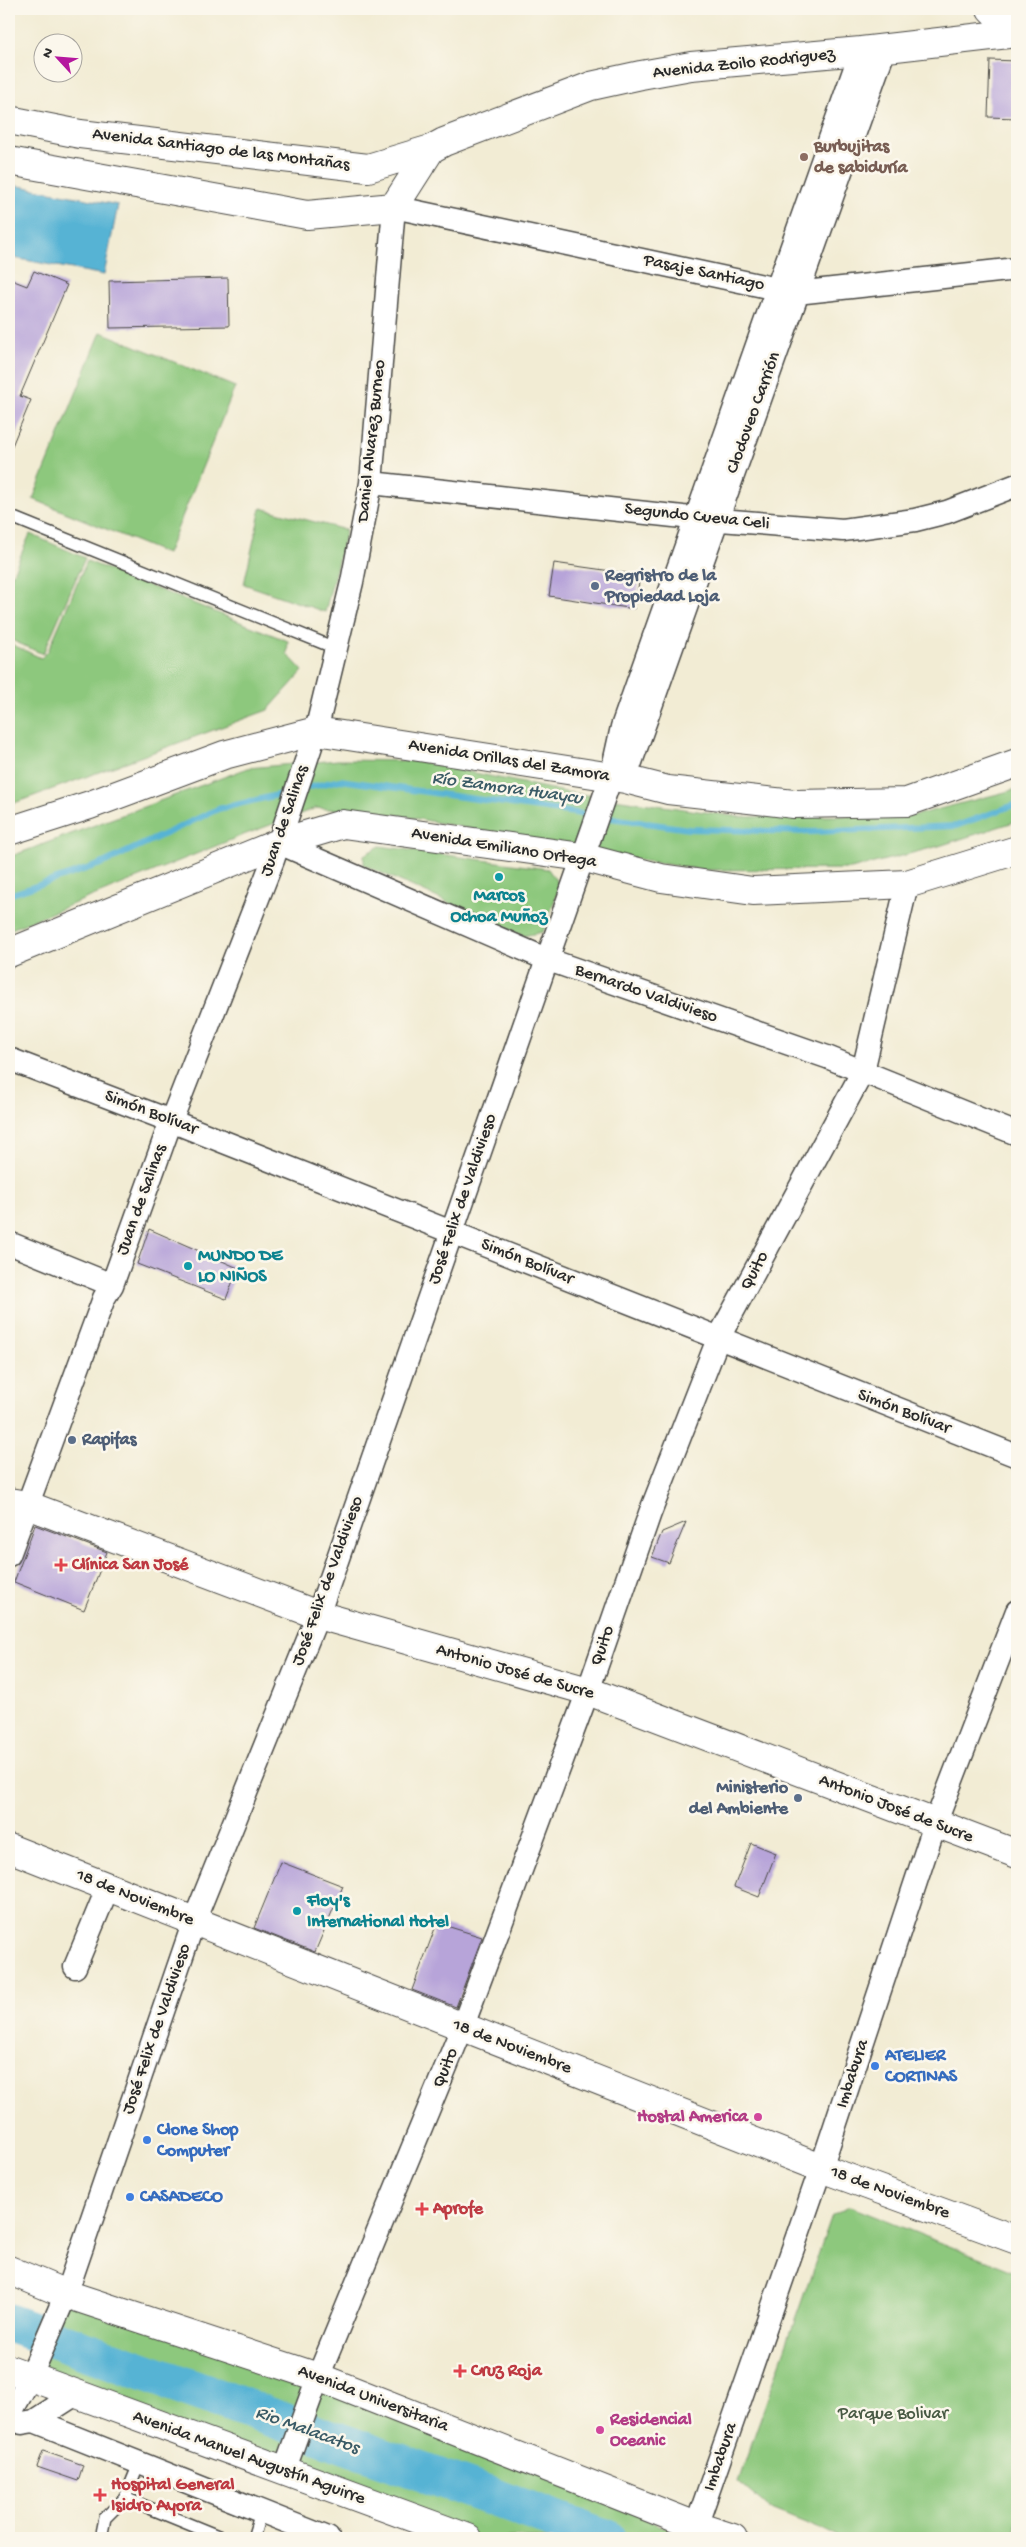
<svg xmlns="http://www.w3.org/2000/svg" width="1026" height="2547" font-family="'Gochi Hand',sans-serif">
<style>
.green{fill:#8dc87d;stroke:#5c7a54}
.water{fill:#56b3d4;stroke:#406f80}
.lines{fill:none;stroke-linecap:round;stroke-linejoin:round}
.stream{stroke:#56b3d4;stroke-width:6}
.river{stroke:#56b3d4;stroke-width:39}
.building{fill:#b7a4d9}
.service-casing{stroke:#494844;stroke-width:14}
.minor-casing{stroke:#494844;stroke-width:25}
.tertiary-casing{stroke:#494844;stroke-width:30}
.secondary-casing{stroke:#494844;stroke-width:30}
.primary-casing{stroke:#494844;stroke-width:30}
.service{stroke:#fff;stroke-width:11}
.minor{stroke:#fff;stroke-width:22}
.tertiary{stroke:#fff;stroke-width:28}
.secondary{stroke:#fff;stroke-width:28}
.primary{stroke:#fff;stroke-width:28}
.education-dot{fill:#8d6e63;stroke:#fbf7ec;stroke-width:2}
.service-dot{fill:#5c6f8a;stroke:#fbf7ec;stroke-width:2}
.culture-dot{fill:#0f9aa8;stroke:#fbf7ec;stroke-width:2}
.health-dot{fill:#e0444e;stroke:#fbf7ec;stroke-width:2}
.shop-dot{fill:#3f7fe0;stroke:#fbf7ec;stroke-width:2}
.hotel-dot{fill:#d1479c;stroke:#fbf7ec;stroke-width:2}
.labels{text-anchor:middle;dominant-baseline:central;stroke-width:5;stroke-linejoin:round;paint-order:stroke}
.street-label{font-size:18px;fill:#2b2b2b;stroke:#fbf7ec}
.education-label{font-size:18px;font-weight:bold;fill:#785e54;stroke:#fbf7ec;text-anchor:start}
.service-label{font-size:18px;font-weight:bold;fill:#4e5e75;stroke:#fbf7ec;text-anchor:start}
.culture-label{font-size:18px;font-weight:bold;fill:#0d838f;stroke:#fbf7ec;text-anchor:start}
.health-label{font-size:18px;font-weight:bold;fill:#be3a42;stroke:#fbf7ec;text-anchor:start}
.shop-label{font-size:18px;font-weight:bold;fill:#366cbe;stroke:#fbf7ec;text-anchor:start}
.hotel-label{font-size:18px;font-weight:bold;fill:#b23c85;stroke:#fbf7ec;text-anchor:end}
.park-label{font-size:18px;fill:#485a44;stroke:#fbf7ec}
.water-label{font-size:19px;font-style:italic;fill:#3a5b66;stroke:#fbf7ec}
</style>
<rect width="100%" height="100%" fill="#fbf7ec"/>
<filter id="ink" filterUnits="userSpaceOnUse"><feTurbulence type="fractalNoise" baseFrequency=".02" numOctaves="2"/><feDisplacementMap in="SourceGraphic" scale="10" xChannelSelector="R" yChannelSelector="G"/><feConvolveMatrix kernelMatrix="1 2 1 2 8 2 1 2 1" color-interpolation-filters="sRGB"/></filter>
<filter id="wash" filterUnits="userSpaceOnUse"><feTurbulence type="fractalNoise" baseFrequency=".0096" numOctaves="4" result="noise"/><feDisplacementMap in="SourceGraphic" scale="20" xChannelSelector="R" yChannelSelector="G"/><feGaussianBlur stdDeviation="1.12" result="paint"/><feColorMatrix in="noise" values="0 0 0 0 0 0 0 0 0 0 0 0 0 0 0 0 0 1.4 0 .05"/><feComposite in="paint" operator="in"/></filter>
<g filter="url(#wash)">
<rect width="100%" height="100%" fill="#f2ecd4"/>
<path class="green" d="M101,332L235,387L167,554L33,499Z
M261,508L346,530L325,612L244,584Z
M30,534L85,558L43,654L9,639V582Z
M87,561L288,641L287,654L303,671L268,710L9,805V643L41,658L48,651Z
M338,760L418,761L565,792L740,817L916,815L1017,789V821L939,846L851,869L703,870L601,854L398,815L316,808L238,837L9,930V857L248,768Z
M380,846L548,869L560,886L543,932L523,936L364,865V855Z
M849,2206L1017,2273V2538H843L768,2508L738,2482L832,2215Z
M67,2297L317,2378L692,2538H470L32,2377Z"/>
<path class="water" d="M9,184L118,205L104,275L9,257Z"/>
<g class="lines">
<path class="stream" d="M302,789L340,780L689,829L812,832L956,826L1017,804
M9,895L101,864L218,809L290,792"/>
<path class="river" d="M9,2323L606,2538"/>
</g>
<g id="blocks">
<path class="building" d="M990,60L1017,61V118L988,117Z
M34,271L67,285L20,396L31,400L9,453V279L27,286Z
M228,278L229,326L110,328L109,281Z
M554,563L640,575L635,609L549,596Z
M149,1229L238,1268L226,1299L137,1264Z
M686,1522L669,1563L652,1557L662,1532Z
M35,1525L107,1552L84,1610L14,1582Z
M751,1843L776,1853L759,1897L734,1887Z
M281,1862L343,1886L315,1952L254,1928Z
M437,1923L482,1937L456,2007L412,1990Z
M43,2451L83,2465L78,2481L37,2467Z"/>
</g>
</g>
<g filter="url(#ink)">
<use href="#blocks" fill-opacity="0" stroke="#494844" stroke-width="1"/>
<g class="lines">
<defs>
<path id="service" d="M9,516L335,648
M139,2464L125,2498L223,2538
M101,2538L105,2518L125,2498
M253,2538L261,2512"/>
<path id="minor" d="M371,483L683,517L843,530L915,520L947,512L1017,485
M625,779L885,48
M279,843L546,959L827,1057L1017,1134
M9,1059L171,1121L1017,1456
M9,1243L112,1285
M9,1555L104,1298L112,1285L171,1121L273,860L316,731L352,582L371,483L394,207L796,293L1017,269
M75,1967L108,1887
M9,2416L30,2378L66,2294L194,1921L318,1615L611,777L622,727L861,51
M34,2421L328,2538
M22,2423L34,2421L76,2394
M284,2471L318,2377L462,2028L588,1691L650,1513L718,1339L863,1071L907,884
M692,2538L821,2168L935,1824L1017,1611"/>
<path id="tertiary" d="M991,9L997,15L1017,28
M9,1502L27,1505L318,1615L588,1691L1017,1854
M9,1848L821,2168L1017,2240"/>
<path id="secondary" d="M9,120L80,134L368,168L431,149
M9,161L307,215L394,207L431,149L444,142L591,86L641,75L691,66L861,51L1017,33"/>
<path id="primary" d="M9,831L90,805L224,755L316,731L625,779L668,790L794,804L907,802L1017,763
M9,953L279,843L343,824L582,857L661,878L753,891L907,884L1017,850
M9,2270L66,2294L318,2377L696,2526L733,2538
M9,2369L468,2538"/>
</defs>
<use href="#service" class="service-casing"/>
<use href="#minor" class="minor-casing"/>
<use href="#tertiary" class="tertiary-casing"/>
<use href="#secondary" class="secondary-casing"/>
<use href="#primary" class="primary-casing"/>
<use href="#service" class="service"/>
<use href="#minor" class="minor"/>
<use href="#tertiary" class="tertiary"/>
<use href="#secondary" class="secondary"/>
<use href="#primary" class="primary"/>
</g>
</g>
<circle class="education-dot" cx="804" cy="157" r="5"/>
<g class="service-dot">
<circle cx="595" cy="586" r="5"/>
<circle cx="72" cy="1440" r="5"/>
<circle cx="798" cy="1798" r="5"/>
</g>
<g class="culture-dot">
<circle cx="499" cy="877" r="5"/>
<circle cx="188" cy="1266" r="5"/>
<circle cx="297" cy="1911" r="5"/>
</g>
<g class="health-dot">
<path d="M58.5 1557.5h5v5h5v5h-5v5h-5v-5h-5v-5h5z"/>
<path d="M419.5 2201.5h5v5h5v5h-5v5h-5v-5h-5v-5h5z"/>
<path d="M457.5 2363.5h5v5h5v5h-5v5h-5v-5h-5v-5h5z"/>
<path d="M97.5 2487.5h5v5h5v5h-5v5h-5v-5h-5v-5h5z"/>
</g>
<g class="shop-dot">
<circle cx="875" cy="2066" r="5"/>
<circle cx="147" cy="2140" r="5"/>
<circle cx="130" cy="2197" r="5"/>
</g>
<g class="hotel-dot">
<circle cx="758" cy="2117" r="5"/>
<circle cx="600" cy="2430" r="5"/>
</g>
<g class="labels">
<g class="street-label">
<text transform="translate(744 64) rotate(-6)">Avenida Zoilo Rodriguez</text>
<text transform="translate(221 150) rotate(7)">Avenida Santiago de las Montañas</text>
<text transform="translate(704 273) rotate(12)">Pasaje Santiago</text>
<text transform="translate(754 413) rotate(-70)">Clodoveo Carrión</text>
<text transform="translate(372 441) rotate(-84)">Daniel Alvarez Burneo</text>
<text transform="translate(697 517) rotate(6)">Segundo Cueva Celi</text>
<text transform="translate(509 761) rotate(9)">Avenida Orillas del Zamora</text>
<text transform="translate(285 821) rotate(-71)">Juan de Salinas</text>
<text transform="translate(504 848) rotate(9)">Avenida Emiliano Ortega</text>
<text transform="translate(646 994) rotate(19)">Bernardo Valdivieso</text>
<text transform="translate(151 1113) rotate(21)">Simón Bolívar</text>
<text transform="translate(463 1199) rotate(-71)">José Felix de Valdivieso</text>
<text transform="translate(142 1200) rotate(-70)">Juan de Salinas</text>
<text transform="translate(527 1262) rotate(22)">Simón Bolívar</text>
<text transform="translate(755 1271) rotate(-62)">Quito</text>
<text transform="translate(904 1412) rotate(21)">Simón Bolívar</text>
<text transform="translate(328 1581) rotate(-70)">José Felix de Valdivieso</text>
<text transform="translate(603 1646) rotate(-71)">Quito</text>
<text transform="translate(515 1672) rotate(16)">Antonio José de Sucre</text>
<text transform="translate(896 1809) rotate(21)">Antonio José de Sucre</text>
<text transform="translate(135 1898) rotate(22)">18 de Noviembre</text>
<text transform="translate(157 2029) rotate(-71)">José Felix de Valdivieso</text>
<text transform="translate(512 2047) rotate(21)">18 de Noviembre</text>
<text transform="translate(446 2068) rotate(-68)">Quito</text>
<text transform="translate(853 2074) rotate(-72)">Imbabura</text>
<text transform="translate(890 2193) rotate(20)">18 de Noviembre</text>
<text transform="translate(373 2399) rotate(21)">Avenida Universitaria</text>
<text transform="translate(721 2457) rotate(-71)">Imbabura</text>
<text transform="translate(249 2458) rotate(20)">Avenida Manuel Augustín Aguirre</text>
</g>
<g class="education-label">
<text x="814" y="147">Burbujitas<tspan x="814" dy="21">de sabiduría</tspan></text>
</g>
<g class="service-label">
<text x="605" y="576">Regristro de la<tspan x="605" dy="21">Propiedad Loja</tspan></text>
<text x="82" y="1440">Rapifas</text>
<text x="788" y="1788" text-anchor="end">Ministerio<tspan x="788" dy="21">del Ambiente</tspan></text>
</g>
<g class="culture-label">
<text x="499" y="896" text-anchor="middle">Marcos<tspan x="499" dy="21">Ochoa Muñoz</tspan></text>
<text x="198" y="1256">MUNDO DE<tspan x="198" dy="21">LO NIÑOS</tspan></text>
<text x="307" y="1901">Floy's<tspan x="307" dy="21">International Hotel</tspan></text>
</g>
<g class="health-label">
<text x="72" y="1565">Clínica San José</text>
<text x="433" y="2209">Aprofe</text>
<text x="471" y="2371">Cruz Roja</text>
<text x="111" y="2485">Hospital General<tspan x="111" dy="21">Isidro Ayora</tspan></text>
</g>
<g class="shop-label">
<text x="885" y="2056">ATELIER<tspan x="885" dy="21">CORTINAS</tspan></text>
<text x="157" y="2130">Clone Shop<tspan x="157" dy="21">Computer</tspan></text>
<text x="140" y="2197">CASADECO</text>
</g>
<g class="hotel-label">
<text x="748" y="2117">Hostal America</text>
<text x="610" y="2420" text-anchor="start">Residencial<tspan x="610" dy="21">Oceanic</tspan></text>
</g>
<g class="park-label">
<text x="893" y="2414">Parque Bolivar</text>
</g>
<g class="water-label">
<text transform="translate(507 789) rotate(8)">Río Zamora Huaycu</text>
<text transform="translate(307 2431) rotate(20)">Rio Malacatos</text>
</g>
</g>
<rect width="1026" height="2547" fill="none" stroke="#fbf7ec" stroke-width="30"/>
<g transform="translate(58 58) rotate(296)"><circle r="24" fill="#fbf7ec" stroke="#a8a59f"/>
<path d="M0-4L9 19L0 12L-9 19Z" fill="#b5179e"/>
<text y="-8" font-size="14" font-weight="bold" text-anchor="middle" fill="#2b2b2b">N</text>
</g>
</svg>
